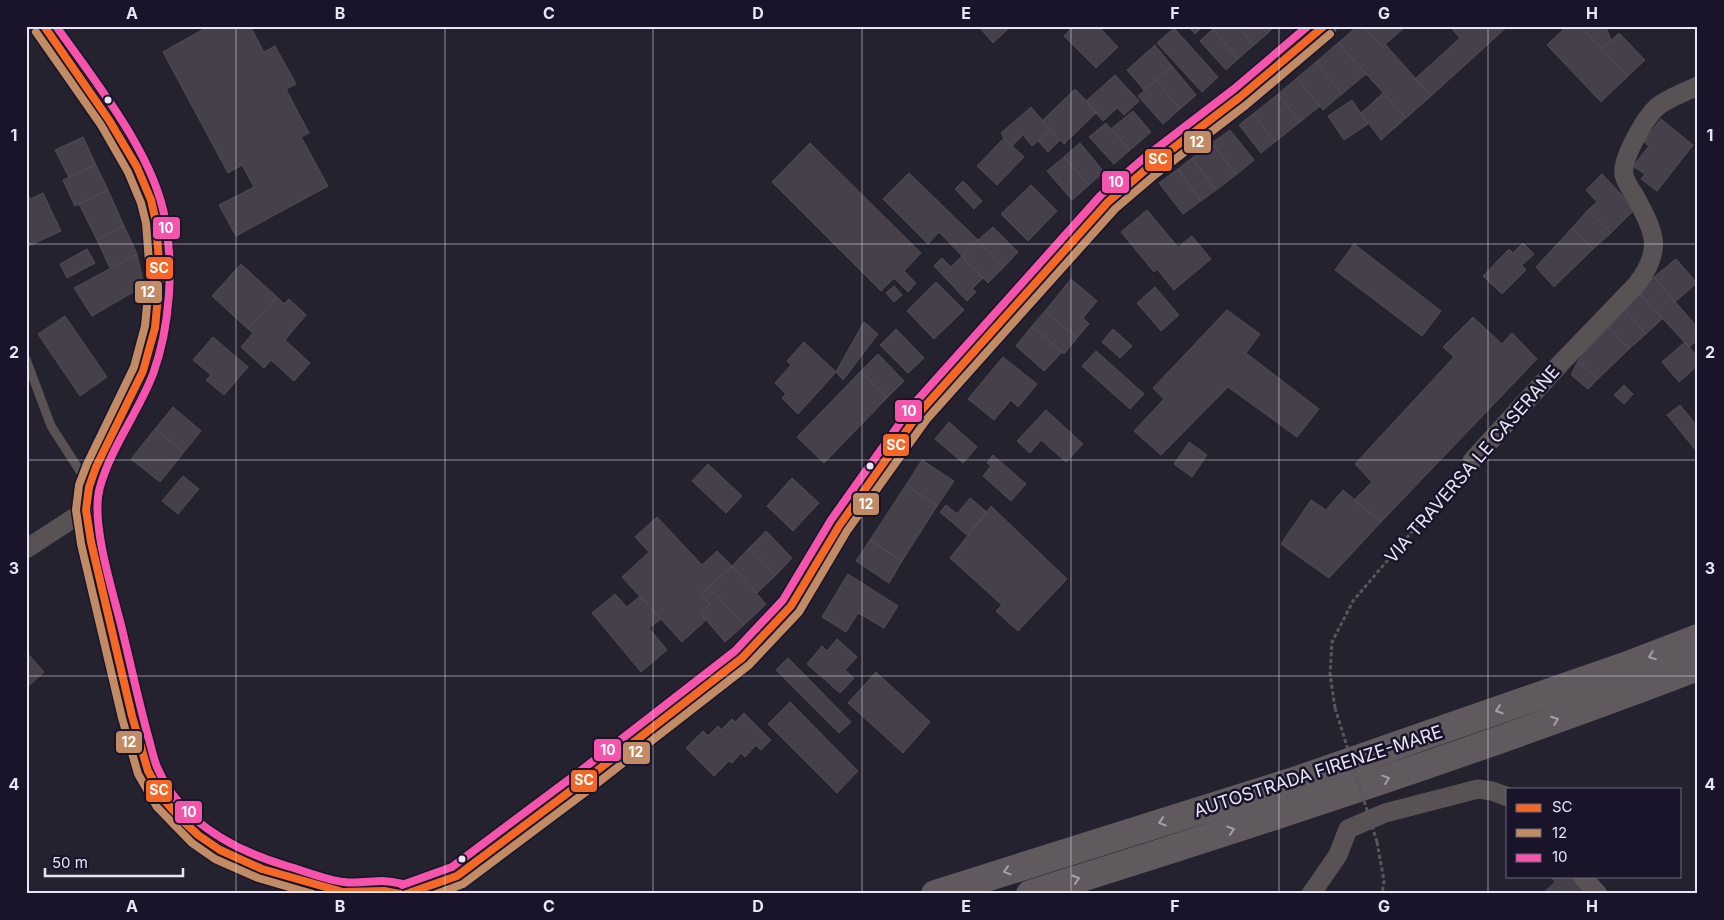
<svg xmlns="http://www.w3.org/2000/svg" width="1724" height="920" font-family="Inter,sans-serif">
<style>
.building{fill:#45404a;stroke:#514b55}
.lines{fill:none;stroke-linecap:round;stroke-linejoin:round}
.path{stroke:#595559;stroke-width:3;stroke-dasharray:4 2.5;stroke-linecap:butt}
.lane{stroke:#595254;stroke-width:9}
.street{stroke:#595254;stroke-width:19}
.secondary{stroke:#665e5e;stroke-width:26}
.highway{stroke:#60595d;stroke-width:28}
.path-bridge{stroke:#595559;stroke-width:3;stroke-dasharray:4 2.5;stroke-linecap:butt}
.bus-1-casing{stroke:#19142a;stroke-width:11}
.bus-2-casing{stroke:#19142a;stroke-width:11}
.bus-3-casing{stroke:#19142a;stroke-width:11}
.bus-1{stroke:#f36827;stroke-width:8}
.bus-2{stroke:#c18c65;stroke-width:8}
.bus-3{stroke:#f653ac;stroke-width:8}
.oneway{stroke:#a49fa9}
.grid{fill:none;stroke:#e8e5f5;stroke-width:1;stroke-opacity:0.55}
.bus-dot{fill:#e8e5f5;stroke:#19142a;stroke-width:2}
.labels{text-anchor:middle;dominant-baseline:central;stroke-width:5;stroke-linejoin:round;paint-order:stroke}
.street-label{font-size:18px;fill:#e8e5f5;stroke:#19142a}
.line-badge{stroke:#19142a;stroke-width:2}
.badge-label{font-size:14px;text-anchor:middle;font-weight:bold;fill:#fff}
.neatline{fill:none;stroke:#e8e5f5;stroke-width:2}
.grid-label{font-size:16px;text-anchor:middle;font-weight:bold;fill:#e8e5f5}
</style>
<rect width="100%" height="100%" fill="#25222f"/>
<path class="building" d="M209,26H250L264,52L275,46L296,84L286,89L309,133L301,137L328,186L236,236L219,205L254,187L242,165L228,173L163,52Z
M978,26H1010V27L993,43Z
M1073,26H1098L1118,47L1096,68L1064,36Z
M1188,26H1203L1195,34Z
M1216,26H1238L1254,45L1238,59L1213,29Z
M1238,26H1261L1267,34L1254,45Z
M1261,26H1275L1267,34Z
M1358,26H1363L1382,47L1385,44L1431,96L1406,118L1338,43Z
M1363,26H1403L1404,28L1382,47Z
M1455,26H1508L1431,96L1415,79L1460,38L1452,29Z
M1567,26H1580L1628,76L1601,102L1547,45Z
M1582,26H1611L1607,30L1611,40L1602,49L1581,27Z
M1174,28L1218,77L1202,92L1157,43Z
M1213,29L1238,59L1226,70L1200,41Z
M1619,33L1645,60L1628,76L1602,49Z
M1338,43L1366,74L1342,94L1316,62Z
M1155,45L1172,66L1144,90L1127,70Z
M1316,62L1342,94L1323,110L1297,78Z
M1172,66L1196,95L1180,109L1156,80Z
M1115,75L1139,101L1124,115L1117,108L1103,121L1086,101Z
M1297,78L1320,106L1300,122L1278,94Z
M1156,80L1180,109L1163,124L1138,96Z
M1075,89L1097,112L1064,144L1042,121Z
M1383,93L1406,118L1381,140L1361,113Z
M1278,94L1300,122L1275,142L1253,114Z
M1352,100L1368,124L1344,140L1328,116Z
M1031,107L1051,130L1032,146L1023,135L1012,146L1004,138L1001,133Z
M1133,111L1151,132L1130,150L1111,129Z
M1253,114L1275,142L1261,153L1239,125Z
M1661,119L1693,145L1657,191L1641,179L1645,174L1633,166L1649,146L1643,141Z
M1106,123L1130,150L1114,164L1089,137Z
M1051,130L1060,140L1048,152L1038,141Z
M1230,130L1254,160L1236,175L1212,143Z
M83,137L96,165L69,177L55,150Z
M1004,138L1024,157L997,185L977,166Z
M810,143L921,253L904,271L916,283L908,292L894,278L881,291L772,182Z
M1080,143L1104,172L1089,185L1064,157Z
M1212,143L1236,175L1216,190L1192,158Z
M1064,157L1089,185L1072,200L1047,171Z
M1192,158L1216,190L1201,201L1178,169Z
M96,165L108,190L75,206L63,180Z
M1178,169L1201,201L1183,214L1159,183Z
M909,173L978,240L962,256L939,232L928,244L883,199Z
M1602,174L1635,209L1611,233L1588,210L1597,202L1586,190Z
M963,181L982,201L974,209L955,189Z
M1031,185L1057,211L1028,241L1001,214Z
M108,190L124,226L97,240L79,204Z
M26,191L30,199L43,193L61,231L26,247Z
M1147,210L1178,247L1192,236L1211,259L1174,290L1157,269L1154,272L1121,232Z
M1588,210L1611,233L1593,249L1572,228Z
M124,226L137,254L110,268L97,240Z
M993,227L1018,252L1004,267L978,240Z
M1572,228L1593,249L1554,287L1536,267Z
M978,240L1004,267L988,283L962,256Z
M1523,243L1534,254L1522,265L1526,270L1502,294L1483,276L1509,249L1513,253Z
M1354,244L1441,311L1422,336L1335,270Z
M87,249L95,263L67,278L60,264Z
M137,254L144,286L92,316L74,288Z
M962,256L983,278L972,289L976,292L967,301L934,266L942,258L951,267Z
M1676,259L1697,283L1675,302L1654,277Z
M241,264L277,297L248,329L212,296Z
M1654,277L1698,328V340L1689,347L1638,292Z
M1071,279L1097,301L1083,318L1089,324L1077,338L1045,311Z
M936,282L964,310L934,339L907,311Z
M894,286L902,295L894,302L886,293Z
M1155,287L1179,315L1161,331L1137,303Z
M1638,292L1663,318L1646,334L1622,307Z
M277,297L284,304L289,299L306,315L285,340L310,363L294,381L271,360L264,368L241,347L253,333L248,329Z
M1622,307L1646,334L1629,349L1605,323Z
M1227,310L1260,334L1246,353L1319,409L1297,437L1228,387L1161,455L1134,431L1164,399L1153,388Z
M1045,311L1077,338L1064,354L1032,326Z
M65,316L107,377L80,396L38,334Z
M1473,317L1502,344L1512,333L1537,359L1381,522L1354,500L1372,482L1355,464L1454,357L1443,347Z
M864,322L878,334L843,380L836,372Z
M1605,323L1629,349L1598,379L1578,361Z
M1032,326L1062,352L1044,371L1016,346Z
M896,329L924,358L908,373L880,345Z
M1113,329L1132,346L1120,358L1102,342Z
M213,337L248,367L224,395L206,380L211,375L193,360Z
M804,342L836,372L798,414L782,398L786,394L775,383L791,365L787,361Z
M1685,342L1698,357V365L1679,382L1662,362Z
M1096,351L1144,394L1130,409L1082,366Z
M878,354L904,381L887,398L861,371Z
M1003,357L1037,384L1018,407L1011,400L994,420L968,399Z
M1578,361L1598,379L1588,389L1571,375Z
M861,371L887,398L824,463L797,437Z
M1624,385L1633,394L1624,404L1614,395Z
M1680,405L1698,427V453L1667,415Z
M173,407L201,431L184,452L155,429Z
M1046,410L1083,444L1066,462L1041,440L1030,453L1017,441Z
M949,422L977,447L963,463L935,439Z
M155,429L184,452L160,482L131,459Z
M1189,442L1207,455L1192,477L1174,464Z
M993,455L1026,484L1011,501L983,476L991,466L987,463Z
M922,460L954,481L937,506L906,485Z
M708,464L742,496L726,513L692,481Z
M183,476L199,489L178,514L162,501Z
M792,478L819,503L793,531L767,506Z
M906,485L937,506L902,561L870,540Z
M1343,490L1381,522L1329,578L1281,544L1311,500L1326,510Z
M970,498L987,512L968,536L940,512L946,505L957,514Z
M991,506L1067,579L1018,631L996,611L1002,605L950,558Z
M657,517L702,565L717,551L732,566L701,594L710,604L700,613L706,620L682,642L622,577L649,552L635,537Z
M766,531L792,558L776,575L749,548Z
M870,540L902,561L889,583L856,561Z
M749,548L776,575L757,593L732,566Z
M732,566L766,604L744,625L709,587Z
M848,574L898,606L884,628L858,613L846,632L822,617Z
M709,587L744,625L725,642L700,613L710,604L701,594Z
M615,594L627,607L640,596L661,619L649,628L667,650L641,672L592,613Z
M837,639L857,657L845,670L854,678L840,693L807,664L822,646L827,651Z
M29,655L44,672L26,688V657Z
M788,658L851,722L839,733L776,670Z
M876,672L930,722L903,753L848,703Z
M790,702L858,771L837,793L768,724Z
M744,713L771,740L761,750L756,745L745,757L741,753L732,763L729,761L714,776L686,748L703,731L708,736L718,726L721,730L732,719L735,722Z
M1551,876H1575L1588,890L1583,894H1542L1555,882Z"/>
<g class="lines">
<path class="path" d="M1335,708L1330,674L1332,642L1353,601L1461,474
M1377,842L1384,881L1382,894"/>
<path class="lane" d="M26,359L51,426L87,482"/>
<path class="street" d="M1472,461L1560,364L1637,284C1664,248 1654,232 1635,196C1631,190 1626,183 1624,175C1621,159 1645,118 1657,107C1668,98 1685,92 1698,86
M26,549L86,510
M1582,876L1598,894
M1311,894L1338,855L1348,829L1385,813L1478,789L1492,791L1508,797"/>
<path class="secondary" d="M44,26L109,120L137,167L151,200L156,222L160,275L155,328L143,371L96,467L89,487L86,510L91,542L132,716L148,771L165,801L182,820L198,835L220,850L262,869L347,894
M414,891L457,876L585,780L742,658L791,606L839,526L919,413L1108,202L1150,166L1240,97L1324,26
M343,892L384,891L402,894"/>
<path class="highway" d="M935,894L1300,779L1625,666L1698,638
M1030,894C1254,824 1478,751 1698,667"/>
<path class="path-bridge" d="M1335,708L1377,842"/>
<defs>
<path id="bus-1" d="M44,26L109,120L137,167L151,200L156,222L160,275L155,328L143,371L96,467L89,487L86,510L91,542L132,716L148,771L165,801L182,820L198,835L220,850L262,869L343,892L384,891L400,894
M406,894L457,876L585,780L742,658L791,606L839,526L919,413L1108,202L1150,166L1240,97L1324,26"/>
<path id="bus-2" d="M36,32L101,125L128,172L141,203L146,223L150,275L145,326L134,367L87,464L79,485L76,510L81,544L122,718L138,774L157,807L192,843L215,859L258,878L313,894
M436,894L463,884L591,788L749,665L799,612L847,531L927,419L1115,209L1156,174L1246,105L1330,34"/>
<path id="bus-3" d="M56,26C94,80 154,154 165,219C174,268 170,327 153,374C138,413 111,447 100,487C90,521 112,589 121,625C130,662 138,699 148,736C151,746 153,757 157,767C180,821 233,850 287,866C305,871 326,880 344,882C356,884 370,881 382,881C389,881 397,883 404,884
M402,885L452,867L579,772L735,651L783,600L831,520L912,406L1101,195L1144,158L1234,89L1308,26"/>
</defs>
<use href="#bus-1" class="bus-1-casing"/>
<use href="#bus-2" class="bus-2-casing"/>
<use href="#bus-3" class="bus-3-casing"/>
<use href="#bus-1" class="bus-1"/>
<use href="#bus-2" class="bus-2"/>
<use href="#bus-3" class="bus-3"/>
</g>
<defs><path id="oneway-chevron" d="M-2-3.5L2.5 0L-2 3.5" fill="none" stroke-width="1.6" stroke-linecap="round" stroke-linejoin="round" transform="scale(1.25)"/></defs>
<g class="oneway">
<use href="#oneway-chevron" transform="translate(1652 656) rotate(159)"/>
<use href="#oneway-chevron" transform="translate(1499 710) rotate(161)"/>
<use href="#oneway-chevron" transform="translate(1555 720) rotate(-20)"/>
<use href="#oneway-chevron" transform="translate(1386 779) rotate(-19)"/>
<use href="#oneway-chevron" transform="translate(1162 822) rotate(163)"/>
<use href="#oneway-chevron" transform="translate(1231 830) rotate(-18)"/>
<use href="#oneway-chevron" transform="translate(1007 871) rotate(163)"/>
<use href="#oneway-chevron" transform="translate(1076 879) rotate(-17)"/>
</g>
<path class="grid" d="M236,26V894M445,26V894M653,26V894M862,26V894M1071,26V894M1279,26V894M1488,26V894M26,244H1698M26,460H1698M26,676H1698"/>
<g class="bus-dot">
<circle cx="108" cy="100" r="4.5"/>
<circle cx="870" cy="466" r="4.5"/>
<circle cx="462" cy="859" r="4.5"/>
</g>
<g class="labels">
<g class="street-label">
<text transform="translate(1472 464) rotate(-49)">VIA TRAVERSA LE CASERANE</text>
<text transform="translate(1318 771) rotate(-18)">AUTOSTRADA FIRENZE-MARE</text>
</g>
</g>
<g class="line-badge">
<rect x="1183" y="130" width="29" height="24" rx="5" fill="#c18c65"/>
<rect x="1144" y="148" width="29" height="24" rx="5" fill="#f36827"/>
<rect x="1101" y="170" width="29" height="24" rx="5" fill="#f653ac"/>
<rect x="152" y="216" width="29" height="24" rx="5" fill="#f653ac"/>
<rect x="145" y="256" width="29" height="24" rx="5" fill="#f36827"/>
<rect x="134" y="280" width="29" height="24" rx="5" fill="#c18c65"/>
<rect x="894" y="399" width="29" height="24" rx="5" fill="#f653ac"/>
<rect x="882" y="433" width="28" height="24" rx="5" fill="#f36827"/>
<rect x="852" y="492" width="28" height="24" rx="5" fill="#c18c65"/>
<rect x="115" y="730" width="28" height="24" rx="5" fill="#c18c65"/>
<rect x="593" y="738" width="29" height="24" rx="5" fill="#f653ac"/>
<rect x="622" y="741" width="29" height="24" rx="5" fill="#c18c65"/>
<rect x="570" y="769" width="28" height="24" rx="5" fill="#f36827"/>
<rect x="145" y="779" width="28" height="24" rx="5" fill="#f36827"/>
<rect x="174" y="800" width="29" height="24" rx="5" fill="#f653ac"/>
</g>
<g class="badge-label">
<text x="1197" y="147">12</text>
<text x="1158" y="164">SC</text>
<text x="1116" y="187">10</text>
<text x="166" y="233">10</text>
<text x="159" y="273">SC</text>
<text x="148" y="297">12</text>
<text x="909" y="416">10</text>
<text x="896" y="450">SC</text>
<text x="866" y="509">12</text>
<text x="129" y="747">12</text>
<text x="608" y="755">10</text>
<text x="636" y="757">12</text>
<text x="584" y="785">SC</text>
<text x="159" y="795">SC</text>
<text x="189" y="817">10</text>
</g>
<rect width="1724" height="920" fill="none" stroke="#19142a" stroke-width="55"/>
<rect x="1506" y="788" width="175" height="90" fill="#19142a" stroke="#6c687b"/>
<rect x="1516" y="804" width="25" height="8" fill="#f36827" stroke="#6c687b"/>
<text x="1552" y="812" font-size="15" fill="#e8e5f5">SC</text>
<rect x="1516" y="829" width="25" height="8" fill="#c18c65" stroke="#6c687b"/>
<text x="1552" y="838" font-size="15" fill="#e8e5f5">12</text>
<rect x="1516" y="854" width="25" height="8" fill="#f653ac" stroke="#6c687b"/>
<text x="1552" y="862" font-size="15" fill="#e8e5f5">10</text>
<path d="M45 868v8h138v-8" fill="none" stroke="#e8e5f5" stroke-width="2.5"/>
<text x="52" y="868" font-size="15" fill="#e8e5f5" stroke="#19142a" stroke-width="4" paint-order="stroke">50 m</text>
<rect x="28" y="28" width="1668" height="864" class="neatline"/>
<g class="grid-label">
<text x="132" y="19">A</text>
<text x="340" y="19">B</text>
<text x="549" y="19">C</text>
<text x="758" y="19">D</text>
<text x="966" y="19">E</text>
<text x="1175" y="19">F</text>
<text x="1384" y="19">G</text>
<text x="1592" y="19">H</text>
<text x="14" y="141">1</text>
<text x="1710" y="141">1</text>
<text x="14" y="358">2</text>
<text x="1710" y="358">2</text>
<text x="14" y="574">3</text>
<text x="1710" y="574">3</text>
<text x="14" y="790">4</text>
<text x="1710" y="790">4</text>
<text x="132" y="912">A</text>
<text x="340" y="912">B</text>
<text x="549" y="912">C</text>
<text x="758" y="912">D</text>
<text x="966" y="912">E</text>
<text x="1175" y="912">F</text>
<text x="1384" y="912">G</text>
<text x="1592" y="912">H</text>
</g>
</svg>
